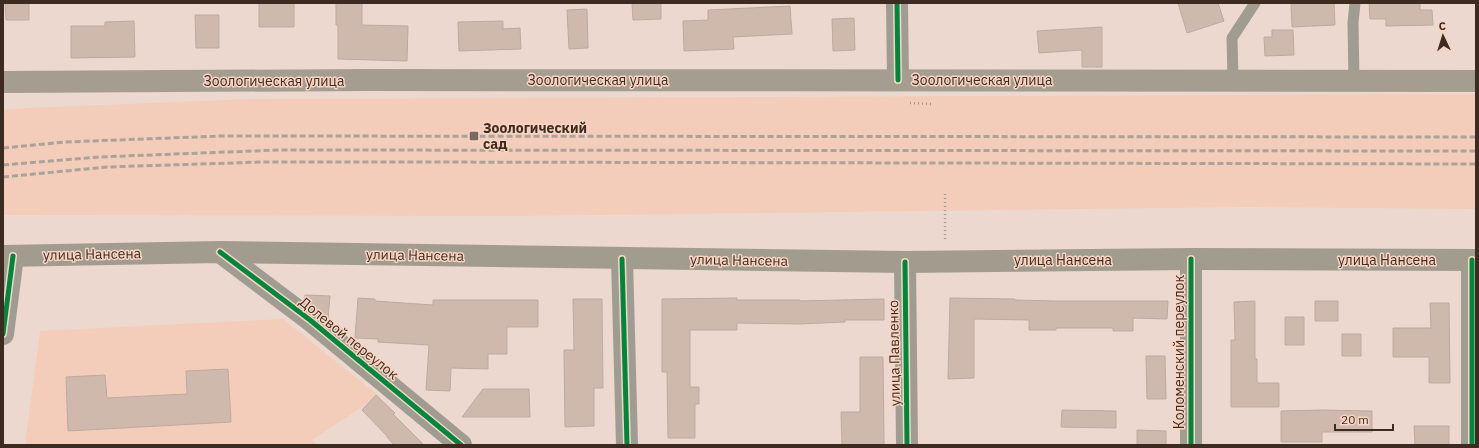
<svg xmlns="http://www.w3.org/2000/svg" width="1479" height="448" font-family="'IBM Plex Sans',sans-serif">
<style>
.built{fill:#f3cdba}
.building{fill:#cfb9ad;stroke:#bcaaa2}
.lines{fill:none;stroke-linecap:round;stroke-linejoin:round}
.path{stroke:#a49d94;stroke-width:2.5;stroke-dasharray:1 3;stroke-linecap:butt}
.lane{stroke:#a09c92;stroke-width:11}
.street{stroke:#a09c92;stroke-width:22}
.secondary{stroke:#a19c8e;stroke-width:22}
.primary{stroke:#a59d90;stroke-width:22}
.rail{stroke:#aba39a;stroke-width:3;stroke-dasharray:6 3;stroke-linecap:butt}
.cycleway-casing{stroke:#f9d4c2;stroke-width:8}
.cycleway{stroke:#00873e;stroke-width:5}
.poi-dot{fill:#7a685f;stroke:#f9d4c2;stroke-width:1.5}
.labels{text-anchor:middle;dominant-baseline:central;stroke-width:3;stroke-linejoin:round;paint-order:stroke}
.street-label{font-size:14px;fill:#3d2b22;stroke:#f9d4c2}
.poi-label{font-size:14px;font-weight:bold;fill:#3d2b22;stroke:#f9d4c2;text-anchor:start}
</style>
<rect width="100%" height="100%" fill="#ecd8cf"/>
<path class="built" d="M1476,94V209L1248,207L514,216L3,215V110L27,108L251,99Z
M283,319L379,396L312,440L317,445H25L40,331Z"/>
<path class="building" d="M5,3H29V20H6Z
M259,3H294V27H259Z
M336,3H362V25L408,26L407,61L338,59V25H336Z
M632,3H661V19L633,20Z
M1178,3H1218L1224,21L1187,33Z
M1291,3H1334L1335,25L1292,27Z
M1369,3H1420V10H1432L1433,25L1386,26V19H1370Z
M790,6L792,34L733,37L734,49L684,51L683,21L708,20V10Z
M587,9L588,48L569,49L567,10Z
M195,15H219V48H196Z
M854,18L855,50L833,51L832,19Z
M134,21L135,57L71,58V26H105V22Z
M503,21V29L520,28L521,49L459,51L458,22Z
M1102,27V67H1082V50L1039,53L1037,31Z
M1272,30H1293L1294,55L1265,56L1264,37H1272Z
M305,295L330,296L328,319L304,300Z
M358,298L375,299V301L433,305V300H538V327H507V354H488V369L451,368L450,391L426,390L429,345L378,342V339L355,338Z
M737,298V300H800V301L884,299V320H845V322L800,324L737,323V330H690V387H699V404H695V438H668L667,372H662V299Z
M950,298L1015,299V300L1056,301H1168L1167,319L1133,318V331H1113V328H1056V330H1029V320L974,319V378L948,379Z
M573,299H602L603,388H594V426L565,427L564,350H574Z
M1255,301V359H1257V383H1279V407H1231V340H1235L1234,302Z
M1315,301H1338V321H1315Z
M1430,303H1449L1450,383H1429V357H1393V328H1431Z
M1285,317H1304V345H1285Z
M1342,334H1361V356H1342Z
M1146,356H1165L1166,399H1147Z
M860,357H883L884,445H842L841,412H860Z
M228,369L231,422L68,431L66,377L105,375L107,398L187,394L186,371Z
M483,389H529L530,417H462Z
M376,395L395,413L393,414L424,445H394L387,437V436L362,410Z
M1062,410L1116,411V428L1061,427Z
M1322,410L1372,411V432H1322V442H1281V411Z
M1414,426H1449V445H1415Z
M1137,430L1166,431V445H1137Z"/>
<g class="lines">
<path class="path" d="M910,103L932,104
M945,194V241"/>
<path class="lane" d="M1233,80L1232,38L1255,3
M1354,81L1353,23L1355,3"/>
<path class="street" d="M897,3L898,80
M220,252L310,320L461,445
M622,259L627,445
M1191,259V445
M1472,260V445
M905,262L907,445
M3,334L13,256"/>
<path class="secondary" d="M3,256L220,252L905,262L1191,259L1476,260"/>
<path class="primary" d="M3,82L369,80L1476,81"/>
<path class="rail" d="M3,148L65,142L221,136L1476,137
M3,165L99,157L279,150L1476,151
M3,177L107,167L263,162H405L1476,164"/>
<defs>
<path id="cycleway" d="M897,3L898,80
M220,252L310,320L461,445
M622,259L627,445
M1191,259V445
M1472,260V445
M905,262L907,445
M3,334L13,256"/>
</defs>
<use href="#cycleway" class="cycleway-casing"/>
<use href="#cycleway" class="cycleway"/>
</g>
<rect class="poi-dot" x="469" y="131" width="10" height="10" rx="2"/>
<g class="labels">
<g class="street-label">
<text x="598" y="80">Зоологическая улица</text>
<text x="982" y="80">Зоологическая улица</text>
<text x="274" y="81">Зоологическая улица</text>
<text transform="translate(92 254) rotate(-1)">улица Нансена</text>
<text transform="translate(415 255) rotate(1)">улица Нансена</text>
<text transform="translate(739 260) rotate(1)">улица Нансена</text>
<text x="1063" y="260">улица Нансена</text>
<text x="1387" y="260">улица Нансена</text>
<text transform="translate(349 338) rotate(39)">Долевой переулок</text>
<text transform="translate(1179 352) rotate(-90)">Коломенский переулок</text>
<text transform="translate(894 353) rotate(-91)">улица Павленко</text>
</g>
<g class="poi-label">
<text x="483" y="128">Зоологический<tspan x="483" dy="16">сад</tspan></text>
</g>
</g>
<rect width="1479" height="448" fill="none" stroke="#3d2b22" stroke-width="8"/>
<g transform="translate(1443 36) rotate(356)" stroke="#f9d4c2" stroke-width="3" paint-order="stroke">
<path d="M0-3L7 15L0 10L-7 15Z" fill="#3d2b22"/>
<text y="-6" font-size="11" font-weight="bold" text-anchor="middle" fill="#3d2b22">С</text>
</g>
<path d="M1335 424v6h58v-6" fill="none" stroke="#3d2b22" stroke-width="2"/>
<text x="1341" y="424" font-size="12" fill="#3d2b22" stroke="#f9d4c2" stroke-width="3" paint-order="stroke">20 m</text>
</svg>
